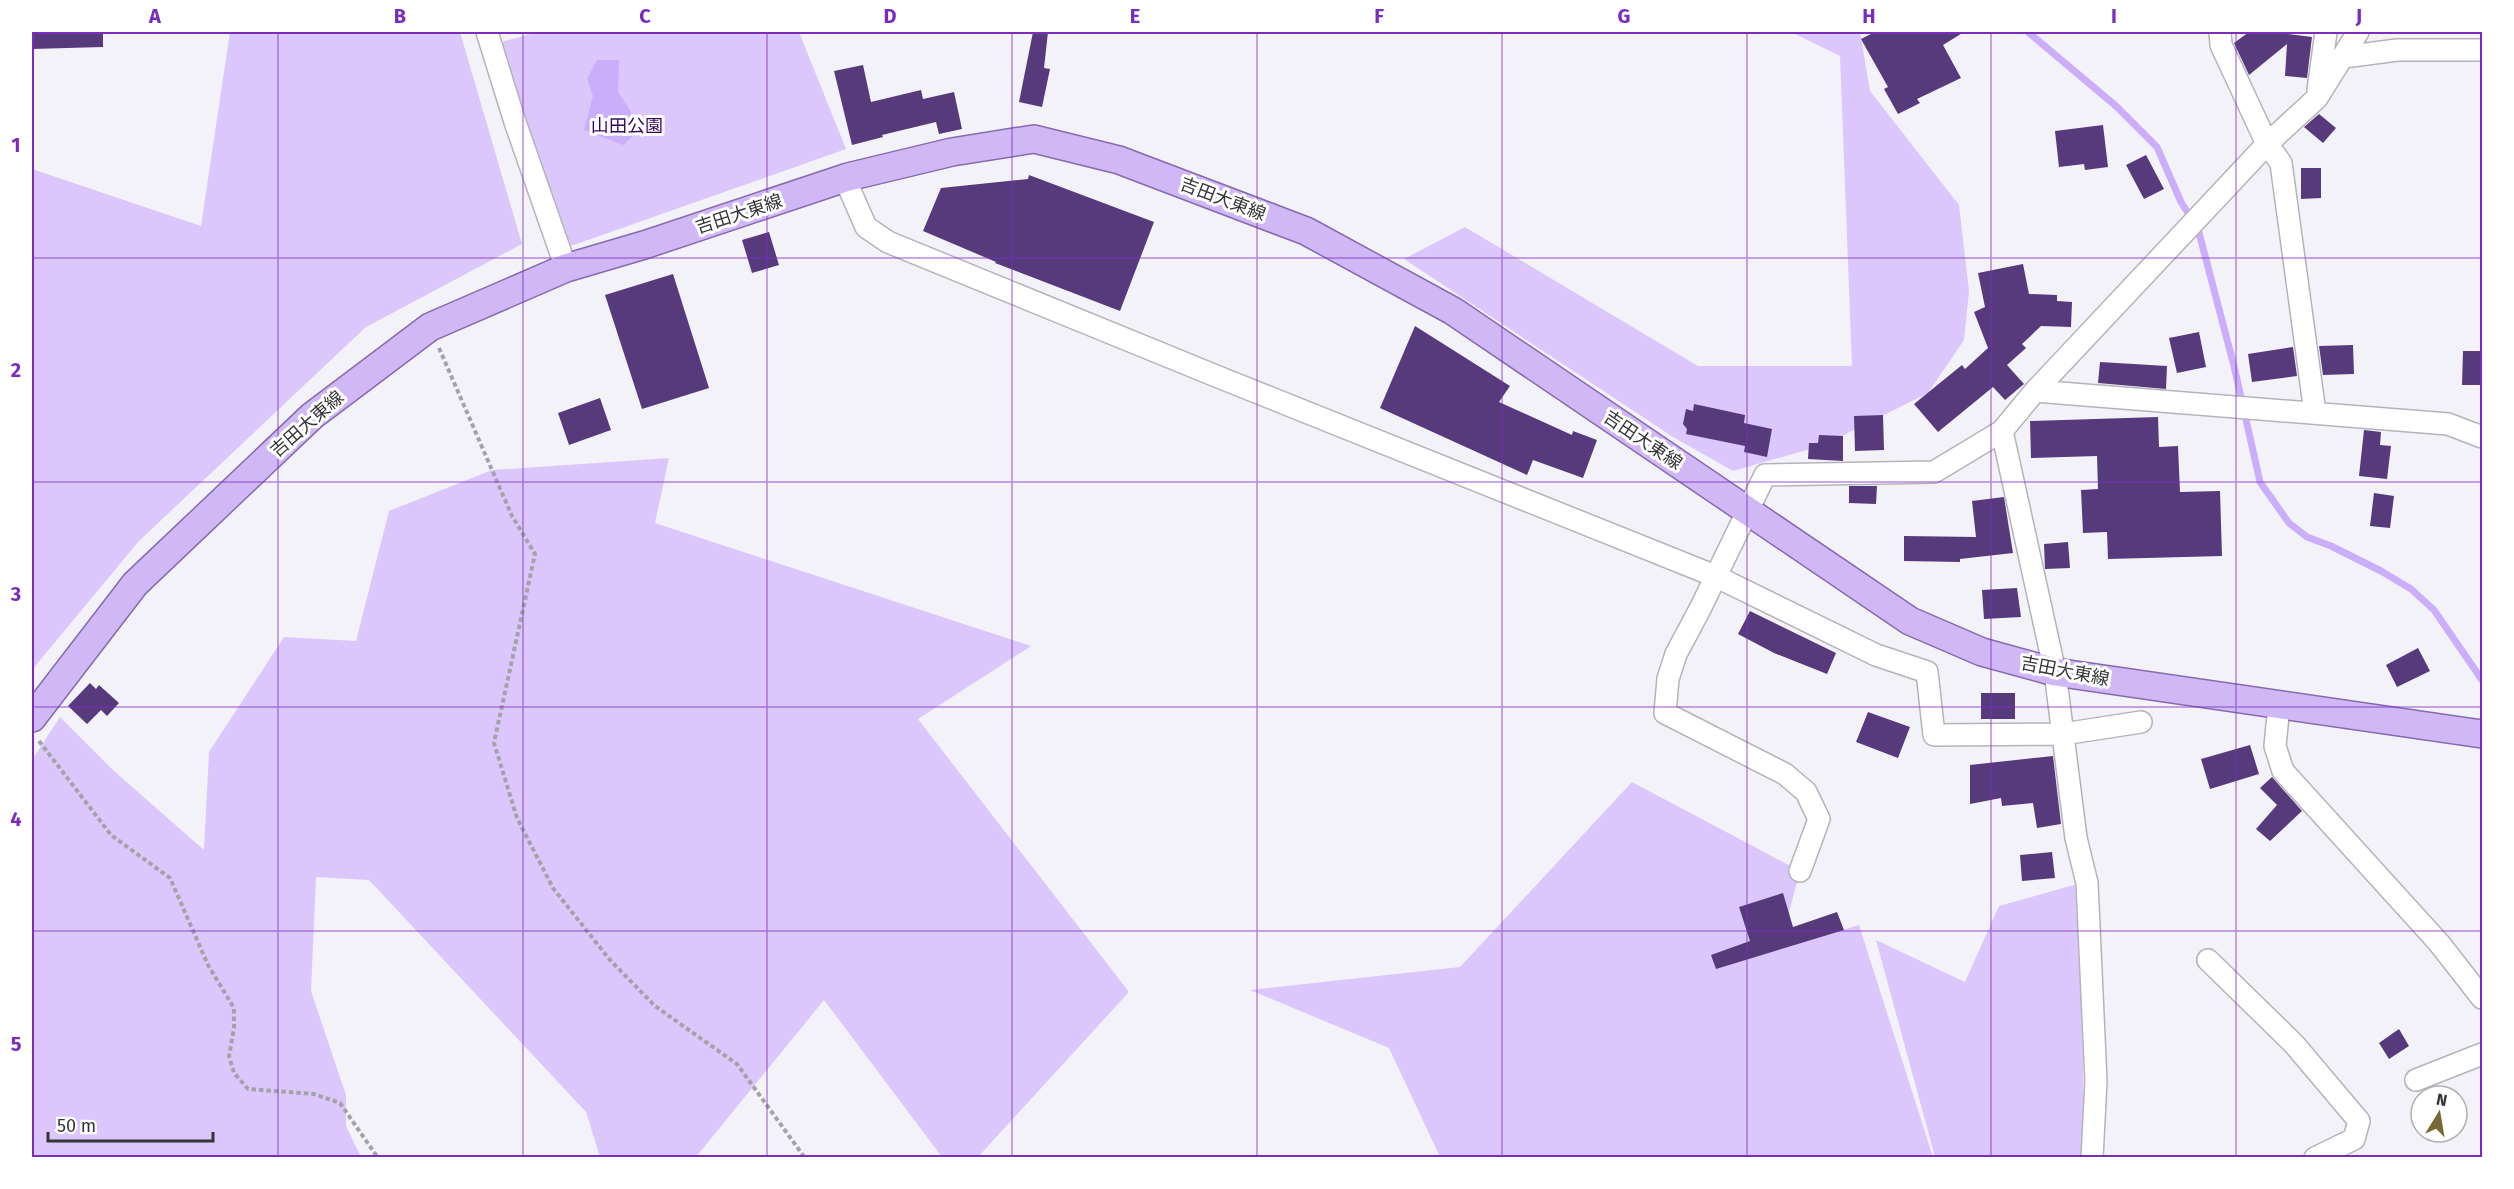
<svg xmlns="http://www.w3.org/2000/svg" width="2514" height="1189" font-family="'Fira Sans','Noto Sans JP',sans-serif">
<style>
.green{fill:#dbc7fc}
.water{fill:#cbaef9}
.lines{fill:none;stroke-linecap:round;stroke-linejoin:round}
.stream{stroke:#cbaef9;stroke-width:7}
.building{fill:#563a7c}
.minor-casing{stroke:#b5b3b9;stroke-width:24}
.major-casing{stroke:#866aae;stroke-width:30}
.path{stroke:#a4a2a7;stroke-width:4;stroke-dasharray:4.5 3;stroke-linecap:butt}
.minor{stroke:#fff;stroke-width:21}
.major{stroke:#d0b7f5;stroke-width:27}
.grid{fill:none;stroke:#7b2cbf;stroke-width:1.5;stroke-opacity:0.55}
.labels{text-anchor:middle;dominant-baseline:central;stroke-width:6;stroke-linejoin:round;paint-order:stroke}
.park-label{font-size:18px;fill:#370760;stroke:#fff}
.street-label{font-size:18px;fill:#353436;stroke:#fff}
.neatline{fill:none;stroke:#7b2cbf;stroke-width:2}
.grid-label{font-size:20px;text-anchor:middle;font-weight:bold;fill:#7b2cbf}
</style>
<rect width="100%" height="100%" fill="#f4f2f9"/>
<path class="green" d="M230,32H460L522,244L366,327L138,542L32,670V169L201,226Z
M538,32H799L846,149L571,246L495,44Z
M1791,32H1860L1870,91L1959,205L1969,291L1964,340L1928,393L1824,445L1733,471L1673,437L1404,259L1465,227L1698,366H1852L1840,56Z
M669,458L655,523L1031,646L918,719L1129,992L978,1157H942L824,1000L696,1157H600L586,1112L369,880L316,877L311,991L346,1095V1126L361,1157H32V760L60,717L114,771L204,850L209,752L284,637L356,641L389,511L492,470Z
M1632,782L1800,871L1789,912L1782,948L1859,925L1933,1157H1440L1389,1048L1250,990L1460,967Z
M2081,883L2084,1157H1935L1876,940L1965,982L1999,906Z"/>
<path class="water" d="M597,60H619L618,92L630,110L637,132L623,145L584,130L593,96L587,79Z"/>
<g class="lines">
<path class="stream" d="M2028,32L2116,106L2157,147L2181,202L2198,229L2234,366L2260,482L2289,523L2307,537L2331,546L2381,571L2411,589L2434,610L2482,680"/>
</g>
<path class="building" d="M32,32H103V47L32,49Z
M1033,32H1048L1044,68L1050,69L1042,107L1019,102Z
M1875,32H1964L1943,45L1961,78L1917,99L1920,103L1898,114L1884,89L1888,87L1861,39Z
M2249,32H2272L2312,37L2307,78L2285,76L2287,44L2249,75L2234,43Z
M863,65L871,102L921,90L923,99L954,92L962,129L939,134L936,122L882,135L883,137L852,145L834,71Z
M2319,114L2336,128L2323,143L2304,127Z
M2103,125L2108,167L2085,170L2084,164L2059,167L2055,131Z
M2146,155L2164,189L2144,199L2126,165Z
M2301,168H2321V198L2301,199Z
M1029,175L1154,222L1120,311L995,263L996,262L923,231L941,188L1028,179Z
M769,232L779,265L752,273L742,240Z
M2023,264L2029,294L2057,295V301L2072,302L2071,327L2041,326L2022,344L2026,348L2007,365L2024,384L2005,400L1993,387L1938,432L1914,404L1962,365L1965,369L1988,348L1974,312L1985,307L1978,273Z
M673,274L709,388L642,409L605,295Z
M1415,326L1510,386L1499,402L1572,435L1573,431L1597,440L1583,478L1533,460L1527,475L1380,408Z
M2199,332L2206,367L2177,373L2169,338Z
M2353,345L2354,374L2323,375L2319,346Z
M2293,347L2297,376L2252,382L2248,354Z
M2463,351H2482V385H2462Z
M2100,362L2167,366L2166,389L2098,383Z
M600,398L611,430L569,445L558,413Z
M1694,404L1745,415L1744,423L1772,429L1767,457L1744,452L1745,446L1686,434L1687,429L1683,424L1686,409L1693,411Z
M1883,415L1884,450L1855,451L1854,416Z
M2158,417L2159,447L2178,446L2180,492L2220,491L2222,556L2108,559L2107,532L2083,533L2081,490L2098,489L2097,456L2031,458L2030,421Z
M2364,430L2381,432L2380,445L2391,446L2387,479L2359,476Z
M1819,435L1843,436V461L1808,459L1809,443H1818Z
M1849,486H1877L1876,504L1849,503Z
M2374,493L2394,496L2390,528L2370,526Z
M2004,497L2013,553L1960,559V562L1904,561V536L1976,537L1972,501Z
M2068,542L2070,568L2045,569L2044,544Z
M2017,588L2021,617L1984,619L1982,590Z
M1750,611L1836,653L1827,674L1774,653L1738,634Z
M2418,648L2430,671L2397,687L2386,665Z
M90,683L96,689L99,685L119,703L107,716L101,710L87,724L68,706Z
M1981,693H2015V719H1981Z
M1868,712L1910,727L1898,758L1856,742Z
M2250,745L2259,774L2210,789L2201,759Z
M2053,756L2061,824L2037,828L2033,803L2002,806L2001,798L1970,804V765Z
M2272,777L2302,811L2270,841L2256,829L2277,805L2260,788Z
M2052,852L2055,878L2022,881L2020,855Z
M1783,893L1793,927L1837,912L1844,930L1716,969L1711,955L1750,941L1739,907Z
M2399,1029L2409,1046L2389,1059L2379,1043Z"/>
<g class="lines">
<defs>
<path id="minor" d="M487,32L515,122L566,268
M2220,32L2221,45L2267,144L2281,163L2315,413
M2344,57L2397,50H2482
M2318,90L2326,32
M845,179L866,227L888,242L1216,376L1715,576L1876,655L1927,672L1934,735L2063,734L2141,722
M2035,391L2448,424L2482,437
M2002,431L2055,672L2076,838L2087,883L2096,1081L2092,1158
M2279,705L2275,746L2283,771L2439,943L2482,998
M1800,871L1819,819L1806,792L1785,774L1665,713L1668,679L1676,654L1700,609L1765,475L1934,472L2002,431L2035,391L2207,208L2267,144L2317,98L2358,32
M2208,960L2294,1044L2359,1121L2354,1139L2315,1158
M2416,1080L2482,1054"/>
<path id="major" d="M32,718L135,584L312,416L430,327L566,268L644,245L848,177L952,152L1034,139L1119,160L1306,231L1453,311L1910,621L1982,652L2055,672L2482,734"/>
</defs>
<use href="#minor" class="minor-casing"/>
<use href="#major" class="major-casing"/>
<path class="path" d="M439,348L512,516L535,554L494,743L517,818L553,888L610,960L655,1006L737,1064L805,1158
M39,741L111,835L170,878L208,965L234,1008V1028L229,1056L234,1073L248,1089L314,1094L340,1103L378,1158"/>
<use href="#minor" class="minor"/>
<use href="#major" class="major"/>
</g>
<path class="grid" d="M278,32V1158M523,32V1158M767,32V1158M1012,32V1158M1257,32V1158M1502,32V1158M1747,32V1158M1991,32V1158M2236,32V1158M32,258H2482M32,482H2482M32,707H2482M32,931H2482"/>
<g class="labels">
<g class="park-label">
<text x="627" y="126">山田公園</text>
</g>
<g class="street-label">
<text transform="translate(1223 199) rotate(21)">吉田大東線</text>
<text transform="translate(739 214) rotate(-18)">吉田大東線</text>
<text transform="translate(307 424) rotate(-41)">吉田大東線</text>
<text transform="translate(1643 440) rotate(34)">吉田大東線</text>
<text transform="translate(2065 671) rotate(11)">吉田大東線</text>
</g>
</g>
<rect width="2514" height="1189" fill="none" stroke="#ffffff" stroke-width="66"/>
<g transform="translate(2439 1114) rotate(11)"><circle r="28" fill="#ffffff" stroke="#aeaeaf" stroke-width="1.5"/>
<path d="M0-4.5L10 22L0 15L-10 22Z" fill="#786836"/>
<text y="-9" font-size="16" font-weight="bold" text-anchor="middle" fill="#353436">N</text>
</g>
<path d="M48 1132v9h165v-9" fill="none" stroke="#353436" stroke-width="3"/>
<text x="57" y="1132" font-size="18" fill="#353436" stroke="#ffffff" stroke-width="4.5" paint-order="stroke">50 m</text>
<rect x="33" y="33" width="2448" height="1123" class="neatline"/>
<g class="grid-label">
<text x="155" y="23">A</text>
<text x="400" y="23">B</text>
<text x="645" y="23">C</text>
<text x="890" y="23">D</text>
<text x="1135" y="23">E</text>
<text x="1379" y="23">F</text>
<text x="1624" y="23">G</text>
<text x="1869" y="23">H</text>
<text x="2114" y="23">I</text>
<text x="2359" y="23">J</text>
<text x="16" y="152">1</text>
<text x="16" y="377">2</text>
<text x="16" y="601">3</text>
<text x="16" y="826">4</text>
<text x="16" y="1051">5</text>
</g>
</svg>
